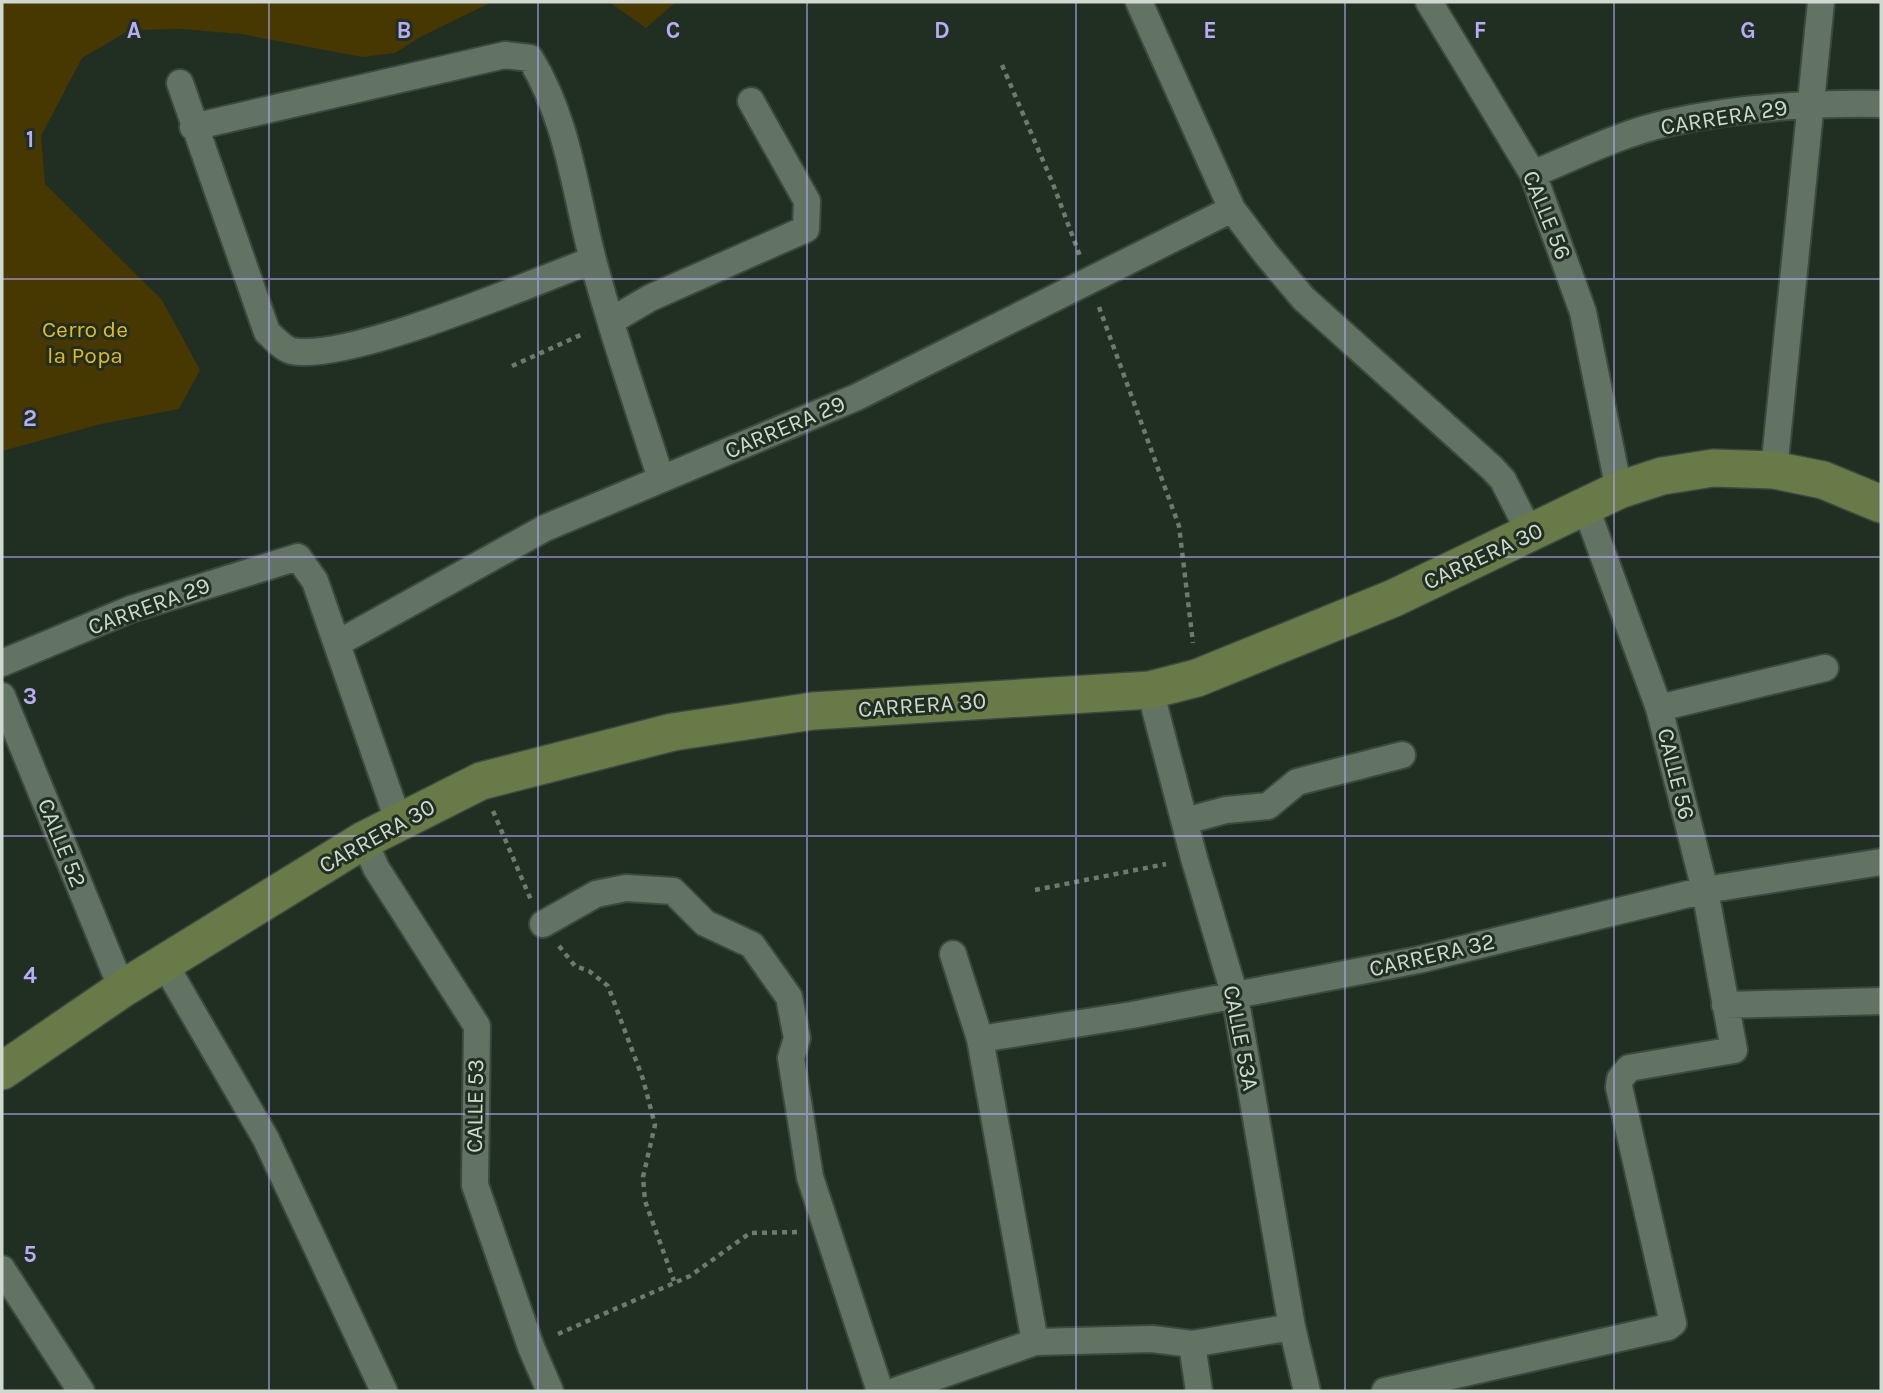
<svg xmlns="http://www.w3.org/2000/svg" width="1883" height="1393" font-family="Karla,sans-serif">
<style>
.green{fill:#473700}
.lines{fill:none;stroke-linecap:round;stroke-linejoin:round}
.street-casing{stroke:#3c493e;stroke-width:30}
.secondary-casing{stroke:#3c493e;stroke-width:40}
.path{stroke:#6d7a6f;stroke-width:4.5;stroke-dasharray:5 5;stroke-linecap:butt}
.street{stroke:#627364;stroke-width:26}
.secondary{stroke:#687a48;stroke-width:37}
.grid{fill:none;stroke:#b8abf7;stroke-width:2;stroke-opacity:0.55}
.labels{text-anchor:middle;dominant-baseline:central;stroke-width:6;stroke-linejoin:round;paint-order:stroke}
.street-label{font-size:23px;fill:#cfd9d0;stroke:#202f22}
.park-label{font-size:23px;fill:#e6ba1a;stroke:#202f22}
.grid-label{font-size:23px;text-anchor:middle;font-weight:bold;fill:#b8abf7;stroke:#202f22;stroke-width:6;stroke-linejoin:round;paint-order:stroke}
</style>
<rect width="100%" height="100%" fill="#202f22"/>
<path class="green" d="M2,2H492L422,36L395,53L362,57L241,34L181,29L130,30L82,58L41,136L45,184L162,300L200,370L179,409L101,424L2,451Z
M609,2H676L646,28Z"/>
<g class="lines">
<defs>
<path id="street" d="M1139,2L1232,209L1266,254L1303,298L1492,468L1503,480L1530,533
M1429,2L1533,174L1583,312L1619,490
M180,83L267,332C274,338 283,349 292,351C350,362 530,283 593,260
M193,127L505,55L530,58C568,119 575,192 593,260C612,334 638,406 661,479
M1533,174C1576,156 1622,133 1668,123C1739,107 1809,103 1881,104
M611,321L650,298L806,229L807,201L751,101
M1774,470L1821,2
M338,643L545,528L857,397L1232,209
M2,663L131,609L298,557L315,581L399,823
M1150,690L1194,858L1235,996L1292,1327L1307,1391
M2,696L122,989
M1659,708L1825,668
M1185,821L1226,810L1268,806L1297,782L1402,755
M364,840L376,868L477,1026L475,1185L531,1347L550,1391
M543,924L596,894L626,888L673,891L705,923L752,945L789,997L797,1038L791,1058L810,1177L880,1391
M953,954L980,1039L1035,1342
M164,963L266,1139L384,1391
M1725,1005L1881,1001
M980,1039L1132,1015L1418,960L1705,890L1881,862
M2,1269L81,1391
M1192,1344L1199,1391
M895,1391L1035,1342L1152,1339L1192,1344L1292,1327
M1385,1391L1668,1327L1673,1323L1619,1087L1620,1079L1629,1068L1734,1050L1705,890L1659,708L1586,508"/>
<path id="secondary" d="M2,1071L122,989L364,840L481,781L673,732L813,711L1150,690L1197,678L1394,598L1619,490L1662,476L1713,468L1774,470L1823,480L1881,504"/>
</defs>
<use href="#street" class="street-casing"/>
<use href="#secondary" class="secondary-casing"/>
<path class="path" d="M1002,65L1053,184L1080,256
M1099,307L1179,526L1193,643
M512,366L585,333
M493,811L531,900
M1035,890L1166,864
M559,946L575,966L589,971L608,986L643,1079L655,1125L643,1177L645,1201L674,1281
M558,1334L690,1276L750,1233L799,1232"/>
<use href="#street" class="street"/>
<use href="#secondary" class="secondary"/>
</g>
<path class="grid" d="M269,2V1391M538,2V1391M807,2V1391M1076,2V1391M1345,2V1391M1614,2V1391M2,279H1881M2,557H1881M2,836H1881M2,1114H1881"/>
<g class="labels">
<g class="street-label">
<text transform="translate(1724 117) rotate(-9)">CARRERA 29</text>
<text transform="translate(1547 215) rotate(68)">CALLE 56</text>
<text transform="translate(785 427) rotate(-23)">CARRERA 29</text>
<text transform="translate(1483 556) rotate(-25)">CARRERA 30</text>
<text transform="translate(149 606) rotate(-20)">CARRERA 29</text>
<text transform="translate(922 705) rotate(-4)">CARRERA 30</text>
<text transform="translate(1676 774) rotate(76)">CALLE 56</text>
<text transform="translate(377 836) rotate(-29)">CARRERA 30</text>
<text transform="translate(62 843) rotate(68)">CALLE 52</text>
<text transform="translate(1432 955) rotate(-13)">CARRERA 32</text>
<text transform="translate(1241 1038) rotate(79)">CALLE 53A</text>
<text transform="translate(475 1106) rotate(-89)">CALLE 53</text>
</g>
<g class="park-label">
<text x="85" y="329">Cerro de<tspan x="85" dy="26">la Popa</tspan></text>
</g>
</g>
<g class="grid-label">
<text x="134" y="38">A</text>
<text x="404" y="38">B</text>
<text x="673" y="38">C</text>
<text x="942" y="38">D</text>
<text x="1210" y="38">E</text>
<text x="1480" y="38">F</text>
<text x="1748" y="38">G</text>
<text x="30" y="147">1</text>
<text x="30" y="426">2</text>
<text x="30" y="704">3</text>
<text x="30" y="983">4</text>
<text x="30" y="1262">5</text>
</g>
<rect width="1883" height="1393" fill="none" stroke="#cfd9d0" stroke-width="7"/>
</svg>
